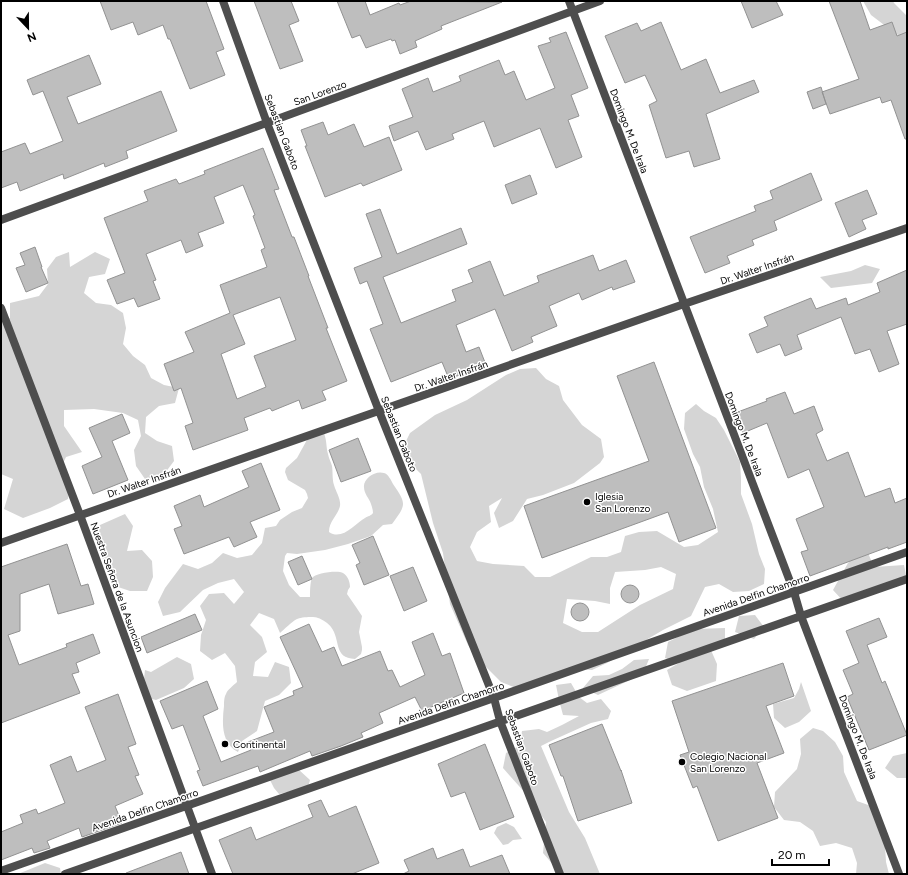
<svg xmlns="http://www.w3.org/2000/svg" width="908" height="875" font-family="Figtree,sans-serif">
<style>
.green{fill:#d5d5d5;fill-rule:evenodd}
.building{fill:#bebebe;stroke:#929292;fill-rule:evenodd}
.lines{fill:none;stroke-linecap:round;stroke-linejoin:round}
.street{stroke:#4e4e4e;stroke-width:8}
.poi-dot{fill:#000;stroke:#fff;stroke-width:1.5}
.labels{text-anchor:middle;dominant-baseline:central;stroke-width:3;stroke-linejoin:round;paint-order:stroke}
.street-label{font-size:10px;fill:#000;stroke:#fff}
.poi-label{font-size:10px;fill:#000;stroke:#fff;text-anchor:start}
</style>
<rect width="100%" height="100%" fill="#fff"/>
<path class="green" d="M863,1H893L894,3L907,16V39L896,34L871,15Z
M69,252L70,267L95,252L110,259L105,274L89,277L84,293L96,303L111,305L123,313L126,328L123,344L133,356L145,365L151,378L164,385L179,388L175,403L159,406L146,417L145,433L157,441L172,446L174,461L162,477L145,479L136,466L134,450L141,436L138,420L123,413L94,409L64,410V426L82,452L66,457L59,472L70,483L68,499L50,508L23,518L4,509L13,479L1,474V322L10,318V303L39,296L48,284L47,269L56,257Z
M865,265L880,269L872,283L831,288L820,277L851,271Z
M536,368L546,379L559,386L563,400L582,425L601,439L604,457L600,463L574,483L543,495L527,499L513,521L499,528L494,513L502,498L489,506L491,522L477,532L470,547L477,561L493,564L524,566L535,577H550L591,557H607L621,552L625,536L639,532L657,531L684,547L698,545L718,532L713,509L704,487L700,467L693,454L684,429L685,413L696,404L704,411L716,418L724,430L740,462L741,478V494L752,524L759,554L765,569L764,584L749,591L733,592L719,584L705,587L691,616L663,630L607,663L592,670L576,669L516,688L501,682L478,659L468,645L450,604L443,553L433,523L421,474L409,462L403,447L410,433L435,415L467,400L506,375L520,369ZM661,567L676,574L673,589L640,605L598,632H582L563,623L567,599L595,601L610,604V588L615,572L645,570Z
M324,433C327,441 326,447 328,454C329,459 331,462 332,466C333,472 332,479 334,485C336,492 341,499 340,506C338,515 329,521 329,532C342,541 355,524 365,518C368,516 371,516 373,513C373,510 372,507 371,504C369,498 364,494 364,487C363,479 375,470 384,473C388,474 391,480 393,484C407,504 406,505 392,524L383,525L371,536L348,544L325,550L297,554L287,553L285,556L283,571L289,585L300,597H310C310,593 310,582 312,578C315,573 338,570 343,573C348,576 350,582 350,587L348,590L347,594L356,607L362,616L359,632L362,647V650L361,654L355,659C333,658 341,640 331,627C329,624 322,619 318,618C315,616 300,617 297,619C291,622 285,629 280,633L274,619L259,613L250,625L262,637L267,652L255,662L253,676L268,677L275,662L289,667L291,683L279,695L265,701L257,731L242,741L238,752C221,743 222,723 224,706C224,703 224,697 226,694C227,690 234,685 237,682L235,666L225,653L212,660L200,651L201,635L206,620L200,606L209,594L224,593L234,604L244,592L234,579L218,583L203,590L180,612L163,616L158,602L165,588L183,564L198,569L212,563L223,553L237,558L252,555L262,543L265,528L276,526L280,520L292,512L302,508L308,498L307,494L305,490L288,480L285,472L286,468L297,458L308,438Z
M125,514L133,526L127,551L142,550L152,561L153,577L147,591H130L115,586C105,569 100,551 95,533L100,525Z
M859,553H868L874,567L904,565L907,580L844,602L833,590L848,563Z
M755,615L764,627L754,639L735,632L739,616Z
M725,628V644L710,648L717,664L716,681L687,691L672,685L667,670L679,663L665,658L668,642L694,629Z
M177,657L191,664L194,679L184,688L156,700L148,698L144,679L145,670L151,672Z
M649,659L643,674L598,695L583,688L593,676L609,675L622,669L634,660Z
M801,682L811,711L799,722L785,728L774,718L773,704L794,698L799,689Z
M571,683L579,697L587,703L601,699L611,711L608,719L591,723L551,741L541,746L569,812L585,838L600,874H561L543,853L546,822L527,795L503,768L506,753L519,746L522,731L539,729L547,732C558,727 568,722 579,716L563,715L559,700L556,685Z
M813,728L823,731L835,742L843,756L844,772L857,801L871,806L885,846L886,862L889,874H856L857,863L852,848L836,843L820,846L813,831L800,822L784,820L774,807L775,792L797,769L801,754L800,739Z
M907,753V778H897L885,768L893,756Z
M298,769L310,780L308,787L279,794L274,788L270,780Z
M506,823L514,827L522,839L513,840L508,844L503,845L494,833L497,827Z
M45,863L60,868L61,874H18Z"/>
<path class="building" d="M100,1H206L224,49L216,52L225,75L190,89L170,39H168L163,25L138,35L133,22L111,30Z
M254,1H291L299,21L289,25L303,61L280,69Z
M337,1H365L370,15L399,3L400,5L411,1L502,2L441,26L442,29L415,41L417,47L400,54L395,40L392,41L391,39L366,48L360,35L352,38Z
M741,1H776L783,15L752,28Z
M829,1H860L870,30L892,22L897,36L907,32V139H905L891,100L882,103L880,97L830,114L822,92L859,79Z
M661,22L681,70L706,59L720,93L754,80L759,92L706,114L720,159L694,167L689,151L666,158L649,105L657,101L645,75L625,83L605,36L637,23L641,31Z
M566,32L588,88L571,95L579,116L568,120L582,157L556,168L540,128L494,147L484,121L452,134L454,139L426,150L418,131L394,141L389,126L413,117L402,89L428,78L433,92L461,81L459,76L499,60L505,75L514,71L526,100L555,88L538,46L551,42L549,38Z
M89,55L101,84L67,97L78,124L161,91L177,131L126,151L128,158L105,167L104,163L64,179L63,174L20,191L17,182L1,188V152L25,143L30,154L63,141L43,91L33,95L27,80Z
M821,87L826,104L813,109L807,92Z
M323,122L328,135L354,124L364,147L389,137L402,170L363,186L361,183L325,197L305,146H307L301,130Z
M263,148L279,189L274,190L292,237H294L309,276H308L328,328H326L347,381L322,391L326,400L302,409L299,400L272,411L270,408L244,418L248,430L193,450L185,426L193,423L181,388L174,391L164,364L194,352L185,332L230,313L220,285L267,267L261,250L265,248L253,216L255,215L243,185L214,197L224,223L198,233L203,246L186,253L181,240L146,254L156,280L153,281L160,299L138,307L134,298L117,304L107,280L125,273L104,218L148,201L144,191L176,179L179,184L205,174L204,171ZM280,297L296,340L254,356L266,387L237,399L221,354L245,344L233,315Z
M811,173L822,200L774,221L777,230L752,240L754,245L727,256L730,263L705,273L690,237L756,211L754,206L773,199L770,191Z
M530,175L537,194L512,204L505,185Z
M867,190L877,214L862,220L866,229L849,237L835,203Z
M380,209L397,254L461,228L467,244L383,277L401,323L456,301L452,290L473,282L468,270L490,261L504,296L539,282L537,276L593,255L599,271L626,260L635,282L613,290L612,287L582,300L579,293L549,306L557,326L531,337L533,342L512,351L495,309L456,325L466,352L479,347L486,365L449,379L442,362L391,382L370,329L383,324L367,281L360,284L354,268L382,257L366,214Z
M35,247L42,267H41L48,283L26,292L16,268L25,265L20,253Z
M907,270V324L887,331L899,364L879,372L870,349L855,354L841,317L797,335L802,349L785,356L780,344L757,353L749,334L768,326L764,317L811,298L816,309L846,298L848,305L880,292L877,283Z
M654,362L716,528L679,542L668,512L542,558L524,506L649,461L617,376Z
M785,392L794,414L814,406L823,430L816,434L827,461L848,452L865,497L890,488L895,503L907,498V542L888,549V547L810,576L801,552L808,550L796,519L824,507L809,469L788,478L767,423L743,433L735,413L767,401L766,399Z
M122,414L130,433L112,441L128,480L93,494L82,466L102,457L89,428Z
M358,438L371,471L341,482L329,450Z
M261,463L280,510L250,522L257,537L234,547L229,537L184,554L174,529L182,526L174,506L200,495L204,507L249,487L242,471Z
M373,536L389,575L364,585L356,565L360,563L352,545Z
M67,544L81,586L88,584L94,604L58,614L49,584L20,594V631L8,635L19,665L67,647L66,644L93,634L100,653L76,663L79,672L72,674L80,693L1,723V567Z
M302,556L312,579L298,585L288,562Z
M413,567L427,601L404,611L390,576Z
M621 594a9 9 0 1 1 18 0a9 9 0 1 1-18 0Z
M571 612a9 9 0 1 1 18 0a9 9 0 1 1-18 0Z
M195,614L202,630L147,653L141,637Z
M879,618L887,637L867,645L882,683L885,681L907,735L869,750L847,697L853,694L843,670L859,663L846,631Z
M309,624L322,652L334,647L342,666L380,651L388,671L392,670L400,687L425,675L412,642L433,633L442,656L450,653L464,693L422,711L415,697L379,713L383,723L361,733L363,737L341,746L312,756L310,751L260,772L258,766L203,786L197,771L200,770L183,725L172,729L160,701L207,681L218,709L203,716L221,762L251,750L248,742L274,732L264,707L294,695L293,691L303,687L280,637Z
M783,663L794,696L766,706L784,753L757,763L778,818L718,841L697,786L693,788L680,755L689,752L672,701Z
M118,694L136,744L128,747L139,775L135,776L143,794L115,806L122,823L82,837L79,828L47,841L50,848L34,853L32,848L1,860V832L23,823L20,815L36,809L38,814L65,803L50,765L71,756L77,772L106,760L85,707Z
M602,724L621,771V770L632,803L578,821L563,776H561L549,745Z
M485,744L514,817L480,830L465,792L451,797L438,764Z
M321,800L329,817L356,806L379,863L352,874H233L219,840L251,827L256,840L313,817L308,805Z
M433,848L437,859L463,849L470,867L502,855L510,874H403L409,871L404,860Z
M181,852L189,874H126V873Z"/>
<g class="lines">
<path class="street" d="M223,1L267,123L379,411L494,698L500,721L560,874
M569,1L794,592L801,616L899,874
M1,220L600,1
M1,308L80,515L212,874
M1,543L684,304L907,228
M1,871L494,698L907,552
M65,874L907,579"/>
</g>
<g class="poi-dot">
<circle cx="587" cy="502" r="4"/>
<circle cx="225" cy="744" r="4"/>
<circle cx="682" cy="762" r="4"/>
</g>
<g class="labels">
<g class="street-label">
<text transform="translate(320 93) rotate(-20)">San Lorenzo</text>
<text transform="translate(629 131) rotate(69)">Domingo M. De Irala</text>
<text transform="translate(282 132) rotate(69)">Sebastian Gaboto</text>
<text transform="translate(757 269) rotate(-19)">Dr. Walter Insfrán</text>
<text transform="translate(451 376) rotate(-19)">Dr. Walter Insfrán</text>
<text transform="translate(399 434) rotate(68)">Sebastian Gaboto</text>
<text transform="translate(744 434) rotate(69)">Domingo M. De Irala</text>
<text transform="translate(144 482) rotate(-19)">Dr. Walter Insfrán</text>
<text transform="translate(117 587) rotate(70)">Nuestra Señora de la Asuncion</text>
<text transform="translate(756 595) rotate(-19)">Avenida Delfin Chamorro</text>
<text transform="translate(451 703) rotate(-19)">Avenida Delfin Chamorro</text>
<text transform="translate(858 737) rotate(69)">Domingo M. De Irala</text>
<text transform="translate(522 747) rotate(70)">Sebastian Gaboto</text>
<text transform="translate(145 810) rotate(-19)">Avenida Delfin Chamorro</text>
</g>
<g class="poi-label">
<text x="595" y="496">Iglesia<tspan x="595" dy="12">San Lorenzo</tspan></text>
<text x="233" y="744">Continental</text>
<text x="690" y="756">Colegio Nacional<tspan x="690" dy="12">San Lorenzo</tspan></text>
</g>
</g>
<rect width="908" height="875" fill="none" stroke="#000000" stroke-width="4"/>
<g transform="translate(28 28) rotate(158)" stroke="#ffffff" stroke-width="3" paint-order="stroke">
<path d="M0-3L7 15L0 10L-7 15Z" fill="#000000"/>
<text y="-6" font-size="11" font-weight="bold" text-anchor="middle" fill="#000000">N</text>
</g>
<path d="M772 859v6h57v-6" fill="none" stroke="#000000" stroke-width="2"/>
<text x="778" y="859" font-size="12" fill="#000000" stroke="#ffffff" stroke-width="3" paint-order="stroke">20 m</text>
</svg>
